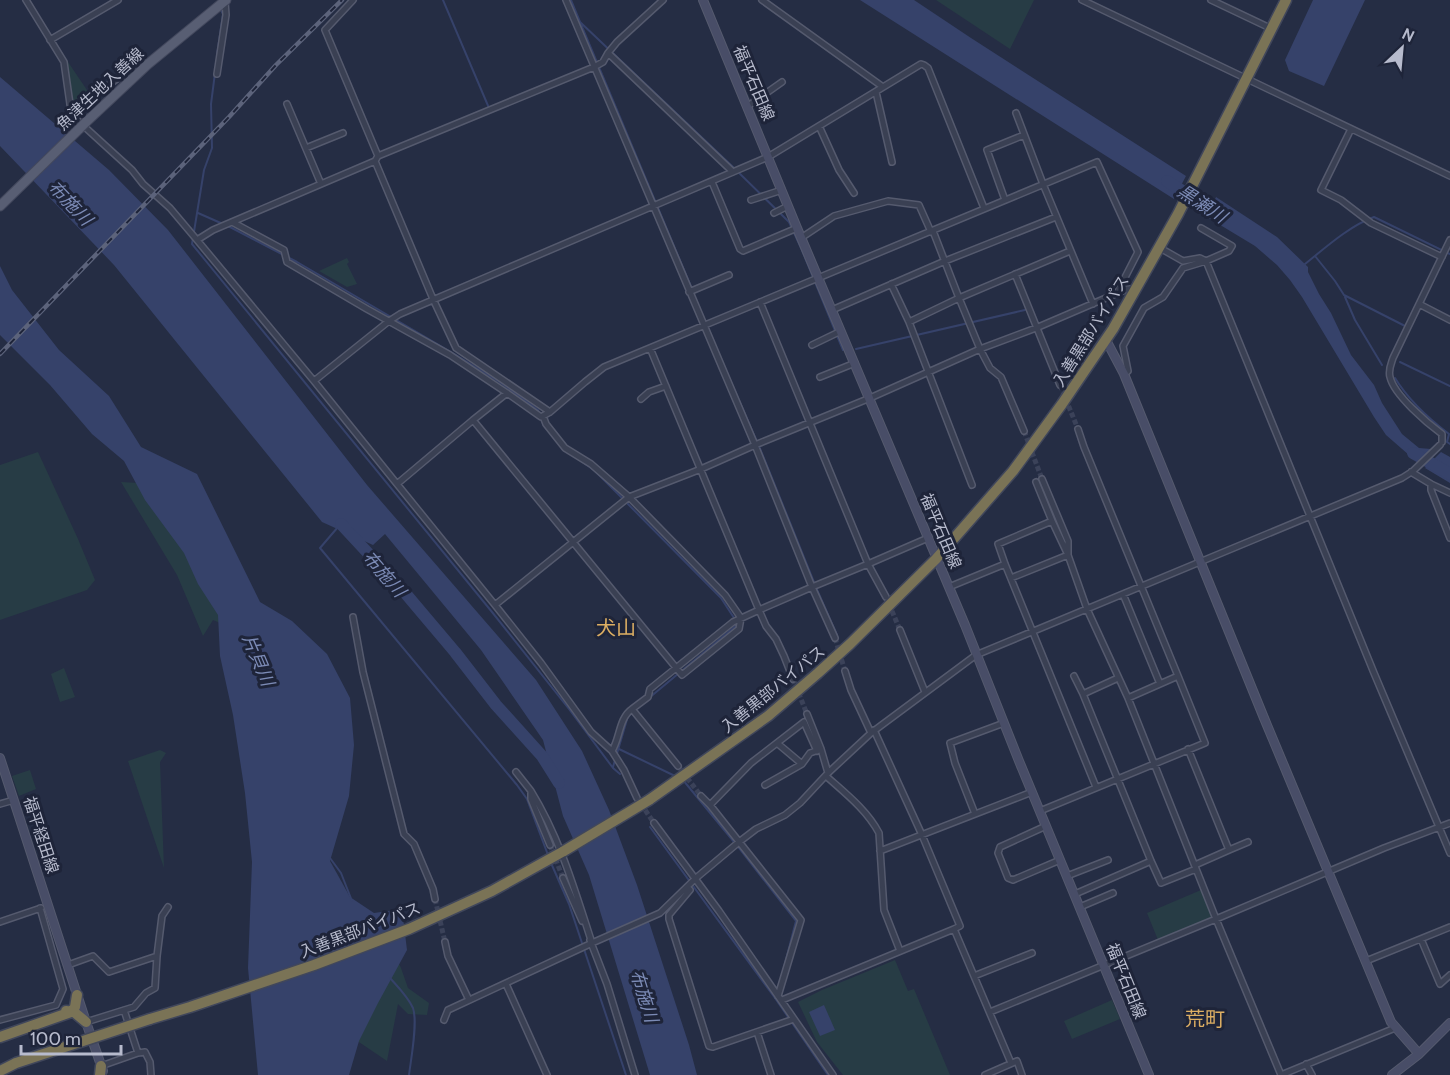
<svg xmlns="http://www.w3.org/2000/svg" width="1450" height="1075" font-family="Cabin,'Noto Sans JP',sans-serif">
<style>
.green{fill:#273c45}
.water{fill:#36426a}
.lines{fill:none;stroke-linecap:round;stroke-linejoin:round}
.stream{stroke:#36426a;stroke-width:2}
.river{stroke:#36426a;stroke-width:12}
.street-tunnel{stroke:#3b4259;stroke-width:5;stroke-dasharray:5 2.5;stroke-linecap:butt}
.street-casing{stroke:#555a6e;stroke-width:8}
.secondary-casing{stroke:#555a6e;stroke-width:10}
.primary-casing{stroke:#43485d;stroke-width:11}
.highway-casing{stroke:#41475b;stroke-width:13}
.street{stroke:#3a4053;stroke-width:5}
.secondary{stroke:#484d67;stroke-width:8}
.primary{stroke:#585e73;stroke-width:9}
.highway{stroke:#7a7356;stroke-width:10}
.rail-casing{stroke:#5c637b;stroke-width:4.5}
.rail{stroke:#1e2439;stroke-width:2;stroke-dasharray:7;stroke-linecap:butt}
.primary-bridge-casing{stroke:#43485d;stroke-width:11;stroke-linecap:butt}
.highway-bridge-casing{stroke:#41475b;stroke-width:13;stroke-linecap:butt}
.primary-bridge{stroke:#585e73;stroke-width:9}
.highway-bridge{stroke:#7a7356;stroke-width:10}
.labels{text-anchor:middle;dominant-baseline:central;stroke-width:6;stroke-linejoin:round;paint-order:stroke}
.street-label{font-size:16px;fill:#b7bbcd;stroke:#1e2439}
.water-label{font-size:18px;font-style:italic;fill:#7c8bb6;stroke:#1e2439}
.quarter-label{font-size:20px;fill:#dcae63;stroke:#1e2439}
</style>
<rect width="100%" height="100%" fill="#252d44"/>
<path class="green" d="M936,0H1034L1010,49Z
M66,59L89,93L73,106Z
M347,258L349,262L347,264L357,284L347,287L319,271Z
M38,452L78,539L95,580L87,590L0,620V465Z
M121,482L156,484L230,627L213,620L203,636L177,575Z
M64,668L75,697L60,702L51,674Z
M160,750L166,753L160,762L164,868L128,761Z
M30,770L36,789L19,796L12,776Z
M1201,890L1213,918L1158,940L1147,913Z
M390,944L401,968L408,988L429,1003L427,1015L408,1014L398,1004L387,1061L350,1036Z
M895,960L908,991L914,989L950,1075H843L817,1042L798,1002L822,990Z
M1112,1000L1120,1019L1072,1039L1064,1021Z"/>
<path class="water" d="M860,0H914L971,38L1186,176L1174,199Z
M1313,0H1365L1324,86L1289,71L1285,60Z
M0,77L109,170L168,230L367,485L536,680L582,751L609,810L637,885L689,1045L697,1075H650L589,875L563,816L543,740L481,650L385,534L373,545L322,522L114,265L0,146Z
M1216,197L1277,237L1308,267V272L1319,294L1331,313L1351,355L1374,385L1382,403L1402,434L1419,448L1431,449L1417,462L1386,435L1374,417L1302,297L1290,280L1277,265L1255,246L1207,217Z
M0,266L12,290L59,350L109,396L141,447L197,474L260,602L292,621L327,654L350,698L354,745L349,796L330,861L350,897L374,913L402,909L407,950L378,1003L359,1041L349,1075H258L248,968L252,862L245,793L233,715L220,656L218,615L198,584L184,553L145,500L124,461L92,434L50,385L0,335Z
M1441,452L1450,457V483L1425,468Z
M824,1005L835,1030L820,1036L809,1012Z"/>
<g class="lines">
<path class="stream" d="M443,0L489,108
M571,0L580,22L734,168L789,222L801,248L843,350
M580,22L692,289
M217,55L223,14L220,8
M215,73L211,104L212,148L204,170L192,244L492,612L569,709L613,768L620,774
M198,213L223,224
M228,226L297,262L456,355L501,383L538,410L540,415
M1315,256L1335,281L1344,295L1405,326
M1305,264C1325,248 1349,226 1374,217L1450,254
M1345,297L1355,320L1382,365
M856,349L1025,310
M1400,362L1450,386
M724,366L761,451L818,592L837,635
M1395,378C1409,401 1428,418 1449,434L1447,442L1450,444
M581,461L594,470L620,496L721,598L738,624L649,698
M338,527L320,548L517,785L527,799L548,855
M619,749L675,776
M613,767L628,716L633,712
M683,780L739,848L796,921L782,975
M650,827L775,998L828,1075
M330,858L341,873L352,901
M551,863L569,904L626,1075
M390,978C398,987 408,997 413,1008C418,1022 411,1059 409,1075"/>
<path class="river" d="M1167,181L1223,217
M1413,453L1450,474
M341,524L406,594L455,652L496,705L542,756L559,783"/>
<path class="street-tunnel" d="M1060,385L1078,429
M1024,431L1042,479
M889,604L900,630
M835,638L845,671
M793,679L807,714
M678,766L701,796
M641,804L654,823
M550,845L563,878
M435,899L445,942"/>
<defs>
<path id="street" d="M26,0L64,62L71,111L76,119L132,170L143,184L170,208L197,240
M353,0L325,30L378,156L375,161L433,299L456,348L550,412
M566,0L755,445L812,587L759,610L766,626L776,639L784,656L793,679
M762,0L883,87
M1082,0L1450,176
M1211,0L1272,29
M50,40L118,0
M608,53L617,42L663,0
M217,74L226,15L225,1
M876,92L892,162
M287,104L321,184
M748,106L782,82
M71,111L127,72L137,74
M1016,113L1043,184L1093,304
M819,126L839,170L854,193
M1351,129L1321,190L1341,200L1371,223L1442,257
M306,148L343,133
M378,156L594,67L603,62L608,53L733,172
M375,161L213,230L197,240L314,381L389,321L400,314L768,157L921,64L924,65L928,68L984,208
M712,182L740,249L743,251L797,228
M751,200L782,190
M1005,200L987,150L1024,135
M774,213L788,206
M232,222L284,250L287,262L367,309L450,355L507,393L541,417L550,412L585,382L604,367L1097,162L1138,252L1117,293
M1201,228L1232,246L1229,251L1206,261L1374,673L1450,853
M933,231L959,298L1070,251
M801,238L834,216L888,201L919,205L931,232
M1015,274L1060,385
M891,284L909,322L972,485
M689,292L729,275
M760,302L868,564L812,587L835,638
M1419,304L1450,320
M832,310L945,261L1056,217
M909,322L959,298L980,349L990,368L1001,377L1024,431
M812,345L841,331
M650,348L759,610L733,622L650,689L648,697L632,709L678,766
M1124,374L1128,371L1123,346L1144,308L1163,297L1183,268L1206,261L1200,258L1183,261L1160,248
M820,377L855,363
M314,381L397,484L473,420
M507,393L473,420L682,675L739,629L741,618L725,595L629,497L591,464L565,448L546,424L543,416
M641,399L649,392L666,386
M1078,429L1084,447L1178,676
M1442,442V434C1427,423 1394,395 1390,377C1388,370 1391,364 1393,358L1450,240
M1411,472L1431,484V490L1450,538
M1042,479L1068,541V555L1087,609L1128,698L1216,919L1281,1075
M1036,482L1052,521
M397,484L495,605
M1431,484L1450,493
M1011,578L1068,555L1052,521L998,544L1005,564L1096,787
M949,587L1005,564
M1123,594L1160,684
M886,597L868,564L928,538
M353,617L363,672L404,834L414,844L433,889L435,899
M900,630L925,692
M845,671L851,690L871,733
M1074,676L1083,694
M1118,678L1083,694L1151,861L1161,883L1196,869
M807,714L821,749L828,773
M874,730L922,835L960,926L954,929L1011,1063
M777,743L802,764
M1188,749L1229,850L1195,865
M612,751C620,738 619,718 632,709
M516,772L531,791V799L550,845
M826,776C845,793 867,810 879,833L884,910L900,951
M765,785L802,764L810,753L821,749
M701,796L710,805
M637,798L624,770L612,751L591,732L541,663L495,605L629,497L701,469L755,445L870,398L980,349L1036,328L1127,289H1135
M0,804L14,800
M1040,811L1205,743L1178,676L1128,698
M975,814L955,763L950,743L1004,723
M654,823L719,911L833,1075
M1046,826L1000,847L998,853L1008,878L1013,880L1060,860
M1229,850L1248,842
M880,851L1032,792
M1067,876L1108,860
M563,878L582,921
M687,887L690,890L669,915V919L709,1046L713,1047L794,1019
M1075,894L1151,861
M1080,907L1113,893
M0,922L41,908
M1421,939L1440,984L1450,975
M590,940L607,984L635,1075
M445,942L448,956L469,1000
M592,943L660,913L696,878L739,842L756,829L785,815L800,803L828,773L871,733L976,655L1402,478L1413,471L1440,445
M1366,961L1450,927
M68,965L93,956L109,972L157,956L162,916L168,907
M974,976L1032,953
M506,984L547,1075
M778,996L801,920L710,805L751,763L804,722L817,751
M782,1000L954,929
M990,1012L1216,919L1384,848L1450,823
M0,1020L56,1005L63,989L40,908
M444,1020L448,1010L592,943C575,891 560,838 531,791
M86,1022L134,1007L146,993L155,988L157,956
M757,1032L771,1075
M138,1053L145,1052L150,1062L151,1075
M1306,1064L1312,1075
M101,1066L138,1053L124,1010
M985,1075L1017,1061L1022,1075
M1281,1075L1395,1028"/>
<path id="secondary" d="M703,0L797,228L965,625L1019,761L1149,1075
M1106,340L1124,374L1264,718L1391,1022L1419,1054
M0,758L86,1022L103,1071
M1392,1075L1419,1054L1450,1023"/>
<path id="primary" d="M86,122L148,64L226,0
M0,206L79,129"/>
<path id="highway" d="M649,800L768,716L818,673L850,644L936,559L1013,471L1062,404L1113,329L1178,214L1286,0
M66,1011L74,1012L86,1022
M150,1019L190,1007L314,965L409,929L492,891L564,851
M0,1037L71,1012L75,1007L77,995
M0,1071L16,1063
M100,1075L101,1066"/>
</defs>
<use href="#street" class="street-casing"/>
<use href="#secondary" class="secondary-casing"/>
<use href="#primary" class="primary-casing"/>
<use href="#highway" class="highway-casing"/>
<use href="#street" class="street"/>
<use href="#secondary" class="secondary"/>
<use href="#primary" class="primary"/>
<use href="#highway" class="highway"/>
<defs>
<path id="rail" d="M0,354L229,117L276,65L342,0"/>
</defs>
<use href="#rail" class="rail-casing"/>
<use href="#rail" class="rail"/>
<defs>
<path id="primary-bridge" d="M79,129L86,122"/>
<path id="highway-bridge" d="M564,851L649,800
M16,1063L150,1019"/>
</defs>
<use href="#primary-bridge" class="primary-bridge-casing"/>
<use href="#highway-bridge" class="highway-bridge-casing"/>
<use href="#primary-bridge" class="primary-bridge"/>
<use href="#highway-bridge" class="highway-bridge"/>
</g>
<g class="labels">
<g class="street-label">
<text transform="translate(754 83) rotate(67)">福平石田線</text>
<text transform="translate(100 89) rotate(-43)">魚津生地入善線</text>
<text transform="translate(1091 331) rotate(-58)">入善黒部バイパス</text>
<text transform="translate(941 531) rotate(67)">福平石田線</text>
<text transform="translate(773 689) rotate(-39)">入善黒部バイパス</text>
<text transform="translate(41 835) rotate(72)">福平経田線</text>
<text transform="translate(360 930) rotate(-21)">入善黒部バイパス</text>
<text transform="translate(1126 981) rotate(68)">福平石田線</text>
</g>
<g class="water-label">
<text transform="translate(70 203) rotate(46)">布施川</text>
<text transform="translate(1202 204) rotate(33)">黒瀬川</text>
<text transform="translate(384 574) rotate(49)">布施川</text>
<text transform="translate(258 660) rotate(67)">片貝川</text>
<text transform="translate(644 996) rotate(73)">布施川</text>
</g>
<g class="quarter-label">
<text x="616" y="628">犬山</text>
<text x="1205" y="1019">荒町</text>
</g>
</g>
<g transform="translate(1402 48) rotate(26)" stroke="#1e2439" stroke-width="4.5" paint-order="stroke">
<path d="M0-4.5L10 22L0 15L-10 22Z" fill="#b7bbcd"/>
<text y="-9" font-size="16" font-weight="bold" text-anchor="middle" fill="#b7bbcd">N</text>
</g>
<path d="M21 1045v9h100v-9" fill="none" stroke="#b7bbcd" stroke-width="3"/>
<text x="30" y="1045" font-size="18" fill="#b7bbcd" stroke="#1e2439" stroke-width="4.5" paint-order="stroke">100 m</text>
</svg>
